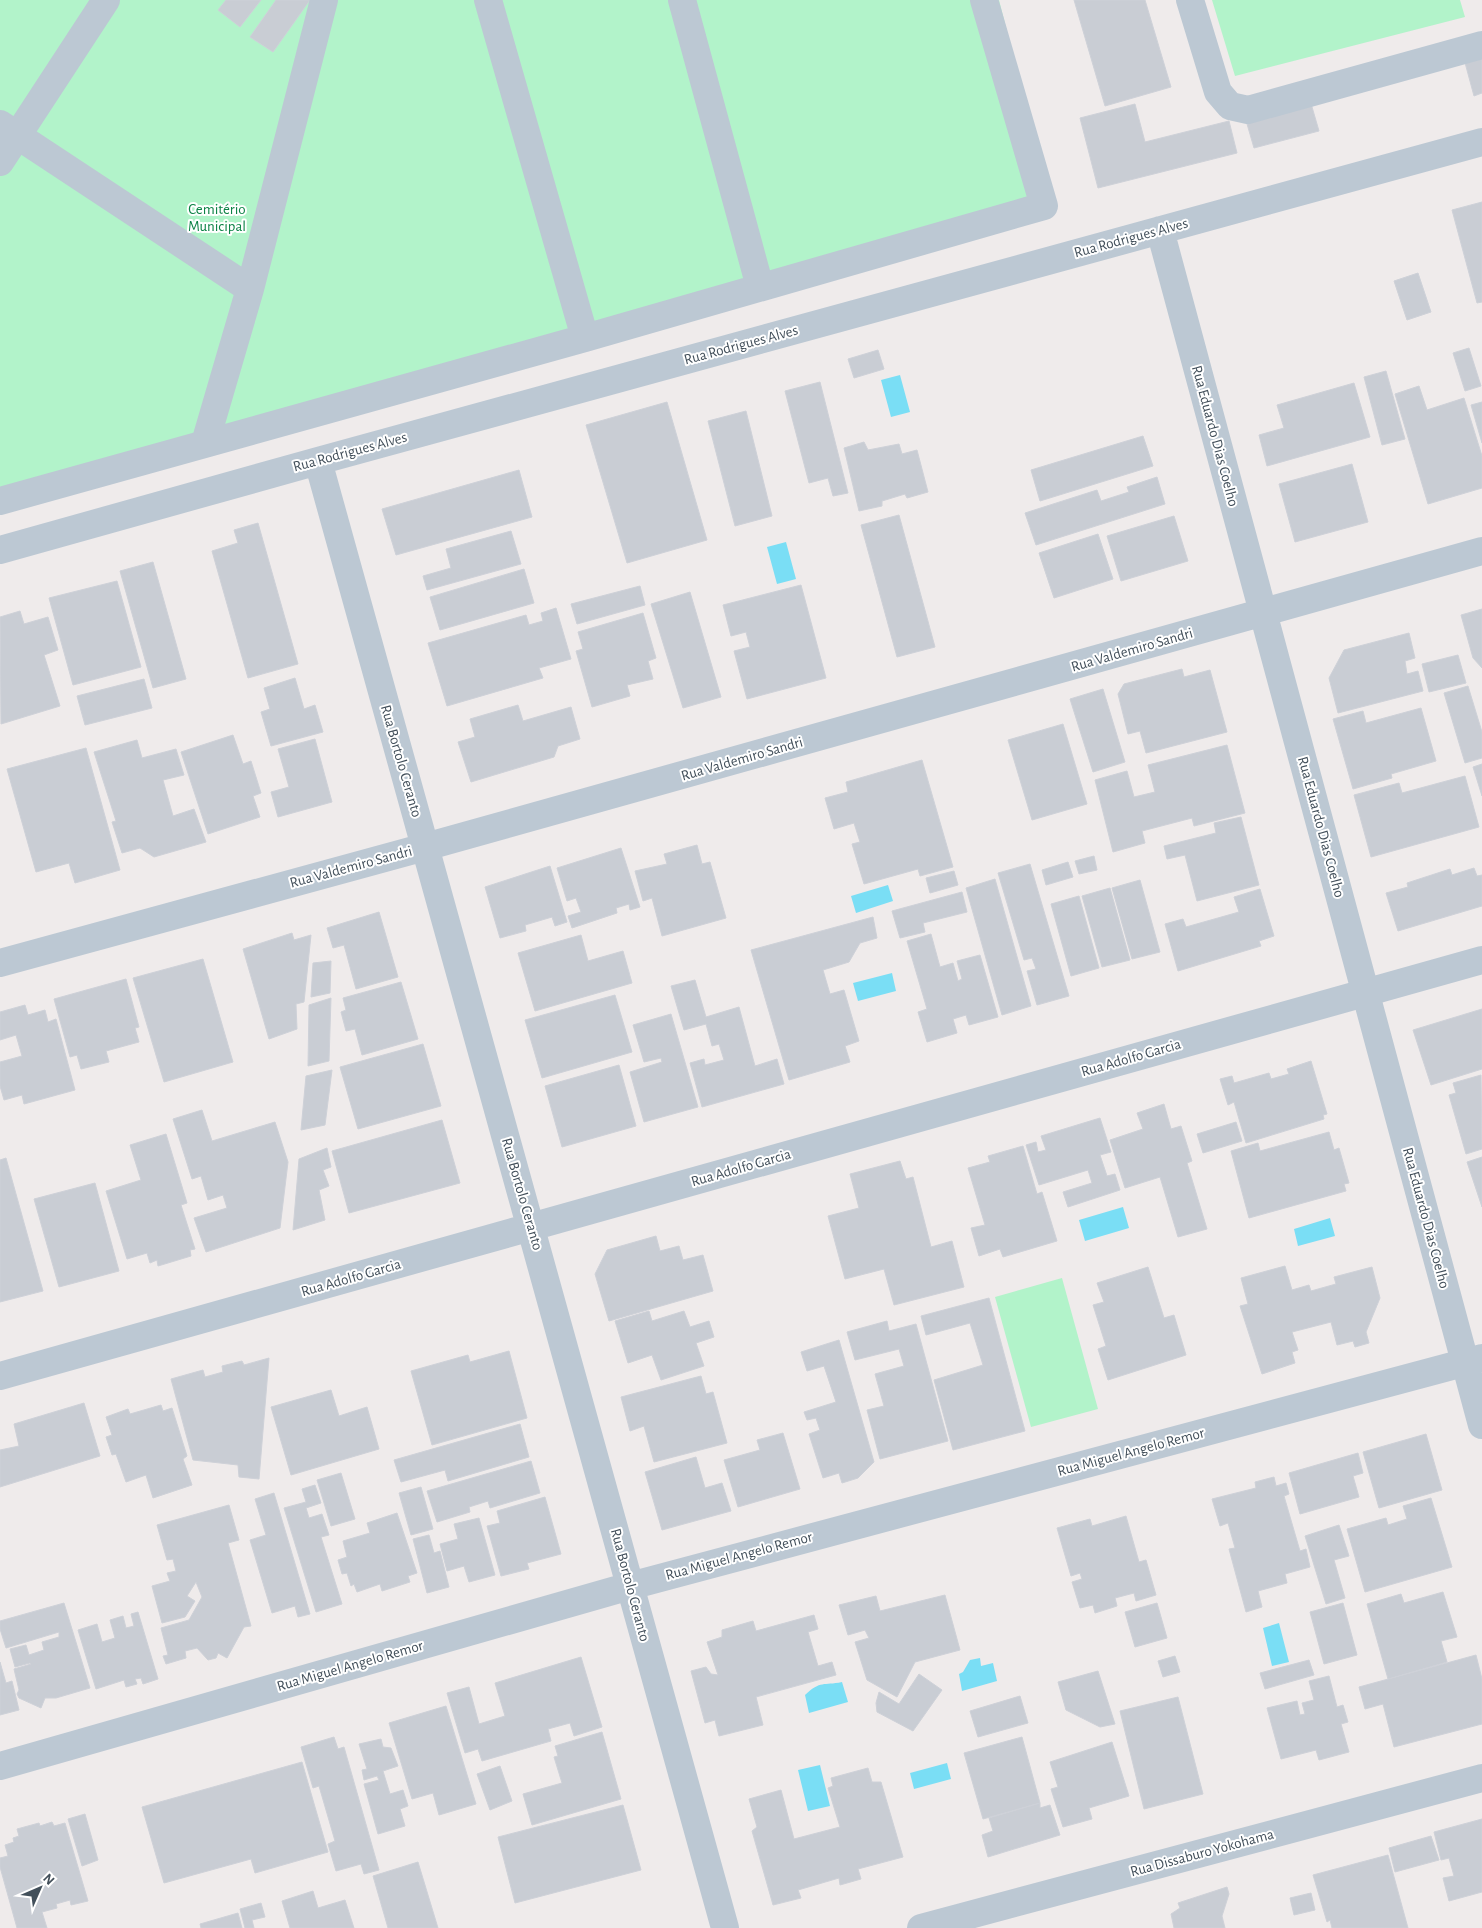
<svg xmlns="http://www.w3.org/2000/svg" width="1482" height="1928" font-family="'Alegreya Sans',sans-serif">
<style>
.green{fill:#b2f3ca}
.water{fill:#7adef5}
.building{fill:#c9cdd4;stroke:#ced1d8}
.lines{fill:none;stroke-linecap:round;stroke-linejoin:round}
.minor{stroke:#bcc8d3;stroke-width:28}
.labels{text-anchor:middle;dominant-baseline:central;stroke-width:4;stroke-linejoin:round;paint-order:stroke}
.park-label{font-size:15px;fill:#0c8245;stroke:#fff}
.street-label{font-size:15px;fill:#424f5a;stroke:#fff}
</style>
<rect width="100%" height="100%" fill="#efebeb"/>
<path class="green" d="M0,0H999L1052,208L0,505Z
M1212,0H1460L1465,17L1235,76Z
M1062,1278L1098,1409L1031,1427L995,1297Z"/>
<path class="water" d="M900,375L910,412L891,417L881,380Z
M786,542L796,579L777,584L767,547Z
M888,885L893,901L856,913L851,896Z
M892,973L896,991L858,1001L853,983Z
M1123,1207L1129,1228L1085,1241L1079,1220Z
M1330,1218L1335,1236L1298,1246L1294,1229Z
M1279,1623L1289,1662L1272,1666L1263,1628Z
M980,1658L981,1666L993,1663L997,1681L962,1691L959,1674L963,1672L970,1660Z
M842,1682L848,1702L809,1713L805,1695C821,1680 823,1686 842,1682Z
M947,1763L951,1779L914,1789L910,1773Z
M820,1765L830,1806L808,1811L798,1770Z"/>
<path class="building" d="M226,0H261L240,27L218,10Z
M276,0H310L273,52L250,37Z
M1074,0H1145L1171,87L1105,106Z
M1482,54V93L1474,96L1464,59Z
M1310,100L1319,131L1254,148L1245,117Z
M1135,104L1145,142L1229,121L1237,153L1098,188L1080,118Z
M1482,202V302L1477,303L1452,210Z
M1418,273L1431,312L1407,320L1394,281Z
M1469,348L1481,386L1465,391L1453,353Z
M878,350L884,369L854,378L848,359Z
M1386,371L1405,439L1382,445L1364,377Z
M820,382L848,493L833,496L828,478L809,483L785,391Z
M1354,383L1370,437L1267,466L1259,435L1284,428L1277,405Z
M1419,386L1427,410L1464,398L1482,456V488L1428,504L1395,394Z
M667,402L707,540L627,563L586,425Z
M1482,402V443L1471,405Z
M746,411L772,516L735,526L708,421Z
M1143,436L1153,466L1040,501L1031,470Z
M864,442L868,450L899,444L902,454L917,450L928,492L907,498L905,494L882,501V506L859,511L844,448Z
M1352,464L1368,522L1295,542L1279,484Z
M519,470L532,517L396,555L382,509Z
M1157,477L1165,504L1036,545L1025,513L1097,490L1101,501L1129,492L1127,487Z
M899,515L935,647L897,657L861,525Z
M1174,516L1188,561L1121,581L1107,536Z
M258,523L298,664L248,678L212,551L238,543L234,530Z
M511,531L521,564L427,590L423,576L451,568L446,549Z
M1098,534L1113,579L1054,598L1039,553Z
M153,562L186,679L153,688L120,571Z
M524,569L534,603L440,630L430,597Z
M117,581L141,667L73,685L49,598Z
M801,585L826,678L747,699L734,651L750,647L746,632L731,636L723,605Z
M640,586L645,605L577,624L571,604Z
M690,592L721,697L683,708L651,604Z
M556,608L571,659L539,668L543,678L447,706L428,643L526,615L529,625L543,621L541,613Z
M1482,609V668L1473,658L1461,615Z
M20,611L24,624L48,617L58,650L44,655L60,706L1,724L0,617Z
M643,613L656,658L648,661L653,679L627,685L630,696L592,707L576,651L583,649L578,632Z
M1409,633L1415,658L1405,661L1407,674L1418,671L1423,691L1338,713L1329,678L1344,650Z
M1458,655L1466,683L1429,692L1422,664Z
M1182,669L1184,677L1210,670L1227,732L1146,753L1140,731L1128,734L1118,694L1124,684Z
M295,678L304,709L315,705L323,732L271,746L261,712L270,709L264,688Z
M144,679L152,708L85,725L77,696Z
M1468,686L1482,732V758L1465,763L1444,693Z
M1103,689L1125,762L1093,772L1070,699Z
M518,705L523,721L571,707L580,739L558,746L554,757L471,782L458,742L475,737L470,719Z
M1421,708L1436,761L1391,774L1392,778L1353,789L1333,719L1363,711L1366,723Z
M1063,724L1087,804L1032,820L1008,740Z
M233,735L243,764L251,761L261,793L253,796L260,817L208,834L181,752Z
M315,739L332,802L278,817L271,792L289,787L278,749Z
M137,740L142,758L176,749L184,775L163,780L173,816L194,809L206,842L154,857L140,848L122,853L112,822L116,821L94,752Z
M1227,745L1245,813L1194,826L1192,818L1142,831L1145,843L1113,852L1095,780L1127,771L1134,797L1155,792L1148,765Z
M86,748L120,870L75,883L69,863L36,872L7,769Z
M922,760L953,867L920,876L918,869L864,884L852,844L860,842L854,823L834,829L825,798L848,792L846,782Z
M1482,764V796L1473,767Z
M1465,776L1479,827L1371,857L1354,795L1399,783L1402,793Z
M1241,817L1259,885L1197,901L1185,855L1167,859L1164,846L1216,833L1214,823Z
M697,845L702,864L710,862L726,918L662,936L652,898L643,901L635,871L667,864L664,854Z
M621,848L640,907L630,910L629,904L616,908L617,913L572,928L568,916L581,912L576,898L567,901L557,868Z
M1094,856L1097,870L1079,874L1075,861Z
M1068,862L1073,877L1046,885L1042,870Z
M1030,864L1069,996L1037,1005L1027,971L1036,969L1032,958L1024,960L998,873Z
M550,866L567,922L555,926L552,917L525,925L526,931L500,938L485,887Z
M1474,868L1477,876L1482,875V906L1398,931L1386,893L1408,887L1407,883L1450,869L1452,875Z
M954,871L958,885L930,893L926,878Z
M995,879L1031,1006L1002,1015L966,888Z
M1140,880L1160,952L1132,959L1112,888Z
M1110,888L1130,960L1102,967L1082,896Z
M1260,889L1274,936L1259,941L1261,946L1178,971L1165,924L1183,919L1186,927L1239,912L1234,897Z
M962,892L967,912L923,923L925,932L900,938L892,911Z
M1079,896L1099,968L1071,976L1051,904Z
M379,912L398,977L356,989L344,945L333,948L327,928Z
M873,917L877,938L860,943L849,962L823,970L830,994L844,990L859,1041L845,1046L850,1062L789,1080L751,950Z
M292,933L294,940L311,935L304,1002L296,1004L297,1029L269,1039L243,949Z
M931,934L940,967L953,963L958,981L962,979L957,961L980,955L998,1017L969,1025L966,1015L953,1019L957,1033L927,1042L918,1012L927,1009L907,941Z
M581,935L588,961L623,951L632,983L535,1011L518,953Z
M203,959L233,1062L164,1082L133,978Z
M331,961L330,993L311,997L313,963Z
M126,979L139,1027L135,1028L139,1042L106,1051L109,1062L81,1069L77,1055L70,1057L54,999Z
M695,980L706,1017L739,1007L755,1066L777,1059L784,1084L702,1107L690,1063L704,1059L705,1065L724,1060L719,1044L712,1046L706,1024L684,1030L671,986Z
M401,982L418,1039L362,1055L355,1029L346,1031L341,1012L346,1010L343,998Z
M615,995L632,1052L542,1078L525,1020Z
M331,998L329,1061L308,1066L309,1005Z
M25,1005L28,1015L45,1010L48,1022L56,1019L75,1090L24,1104L22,1095L4,1100L0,1086V1062L22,1056L16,1035L0,1040V1012Z
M1482,1009V1069L1431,1085L1413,1030Z
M671,1014L698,1107L644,1122L630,1072L662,1062L661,1058L644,1062L633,1025Z
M423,1044L441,1106L358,1129L340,1067Z
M1311,1061L1327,1114L1323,1115L1324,1119L1246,1143L1234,1102L1228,1105L1220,1079L1232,1076L1234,1083L1269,1073L1271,1079L1289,1074L1287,1069Z
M619,1065L636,1126L562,1147L545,1086Z
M332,1070L325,1125L301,1130L306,1076Z
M1481,1075L1482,1149L1466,1154L1449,1095L1456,1093L1453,1083Z
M1164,1104L1171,1129L1181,1126L1192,1161L1187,1163L1207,1229L1178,1237L1160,1177L1125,1188L1110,1140L1143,1129L1137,1113Z
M202,1110L212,1141L275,1122L288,1162L280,1228L206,1252L194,1218L227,1208L223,1195L208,1200L201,1176L192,1179L173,1119Z
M1100,1118L1111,1152L1100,1155L1107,1176L1115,1174L1120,1190L1068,1207L1063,1192L1092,1183L1088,1170L1039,1185L1026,1145L1036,1142L1038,1152L1046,1150L1041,1136Z
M442,1120L460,1183L349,1213L332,1151Z
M1236,1122L1242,1141L1203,1153L1197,1134Z
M1329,1132L1334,1150L1339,1148L1349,1183L1344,1184L1346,1191L1249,1218L1231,1151L1258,1143L1260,1151Z
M166,1134L187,1203L181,1205L195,1249L190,1250L191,1256L158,1266L157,1260L150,1263L147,1253L127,1259L106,1191L141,1180L130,1145Z
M1023,1146L1037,1194L1042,1192L1057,1241L1003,1257L1000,1249L979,1256L971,1228L985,1225L968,1168L990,1162L988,1156Z
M327,1148L331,1167L323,1170L329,1186L319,1190L325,1220L293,1230L299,1159Z
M1482,1157V1207L1467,1162Z
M6,1158L43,1291L0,1302V1160Z
M900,1161L906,1179L913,1177L931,1247L952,1241L964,1287L894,1305L884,1269L845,1279L828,1216L859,1208L850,1174Z
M95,1183L119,1271L59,1287L34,1199Z
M656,1236L660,1251L679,1246L683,1260L703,1255L713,1291L609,1321L595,1274L607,1250Z
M1285,1266L1292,1290L1309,1285L1311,1291L1336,1284L1334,1277L1372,1267L1380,1298L1366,1332L1369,1343L1355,1347L1353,1341L1337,1345L1331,1322L1292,1332L1298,1350L1292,1352L1295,1363L1262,1374L1240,1306L1248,1304L1241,1278Z
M1148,1267L1164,1318L1174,1315L1186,1355L1108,1380L1098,1349L1106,1346L1093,1305L1104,1302L1097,1283Z
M989,1298L1025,1431L953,1450L934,1380L983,1365L970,1323L926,1335L921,1316Z
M649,1311L652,1321L684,1311L690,1327L709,1321L714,1337L696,1343L704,1366L661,1380L652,1355L628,1363L615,1321Z
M887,1321L889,1331L916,1324L948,1441L880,1459L867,1410L884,1406L875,1374L904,1366L899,1349L855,1360L847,1332Z
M839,1340L874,1462L858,1478L842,1483L839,1473L823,1478L809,1434L820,1430L816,1418L807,1420L804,1412L836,1402L824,1366L807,1371L801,1352Z
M509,1351L527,1418L432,1445L411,1371L468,1355L470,1362Z
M269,1358L259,1479L239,1477L238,1465L193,1460L171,1379L203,1370L205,1377L223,1372L222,1366L242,1361L244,1365Z
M701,1376L706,1394L713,1392L727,1443L654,1462L644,1426L630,1431L621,1397Z
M331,1390L339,1416L367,1407L379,1449L291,1475L271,1407Z
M84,1403L100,1456L0,1487V1450L19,1446L14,1424Z
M161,1405L163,1411L172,1408L187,1456L183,1459L192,1485L153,1498L146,1475L126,1482L116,1454L112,1455L106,1437L112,1435L106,1417L128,1409L130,1414Z
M520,1424L529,1457L448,1481L445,1470L401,1482L394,1460Z
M783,1433L800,1489L738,1507L724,1460L760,1450L757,1440Z
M1426,1434L1442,1490L1379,1508L1363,1452Z
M1358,1453L1363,1473L1353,1476L1359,1497L1300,1514L1289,1473Z
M696,1457L705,1488L722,1483L731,1511L662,1530L645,1472Z
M531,1461L540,1493L490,1508L488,1501L469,1507L470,1512L437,1522L427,1491Z
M341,1473L355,1519L331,1526L317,1480Z
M1274,1477L1276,1486L1286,1483L1289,1494L1284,1496L1300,1551L1306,1549L1310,1567L1285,1574L1287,1583L1258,1591L1262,1607L1246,1612L1229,1549L1235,1548L1228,1523L1220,1526L1212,1499L1256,1488L1255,1482Z
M315,1485L321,1503L306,1508L309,1518L322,1514L329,1535L321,1537L342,1604L316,1612L284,1508L306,1502L302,1489Z
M421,1487L433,1529L411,1535L399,1493Z
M274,1493L310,1614L298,1617L295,1606L272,1613L250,1540L266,1535L255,1499Z
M545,1497L561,1554L527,1563L529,1569L501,1576L487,1526L500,1523L497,1511Z
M1431,1498L1452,1567L1365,1592L1347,1529L1386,1518L1388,1525L1407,1519L1403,1506Z
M229,1505L239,1540L228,1543L251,1626L244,1627L227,1658L218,1653L216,1658L208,1660L197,1648L185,1651L186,1658L166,1664L163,1656L168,1655L161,1628L189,1620L202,1597L196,1582L187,1596L195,1601L185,1617L162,1623L152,1586L170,1581L167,1573L176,1571L173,1559L167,1560L157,1525Z
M397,1513L417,1573L408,1576L410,1582L382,1591L380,1584L357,1592L354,1584L351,1586L347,1573L342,1574L338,1560L347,1557L343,1541L370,1533L367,1523Z
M1126,1516L1139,1562L1146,1560L1156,1595L1136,1601L1134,1593L1115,1598L1117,1606L1095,1613L1093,1605L1080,1608L1072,1582L1082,1579L1080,1573L1071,1576L1057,1528L1090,1519L1092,1526Z
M479,1518L495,1575L469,1582L464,1566L447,1571L440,1544L458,1539L454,1524Z
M1339,1525L1349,1556L1334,1560L1345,1598L1326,1604L1305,1536Z
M429,1535L434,1553L440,1551L449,1587L427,1593L413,1539Z
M1443,1592L1457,1637L1441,1641L1447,1662L1388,1679L1367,1604L1401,1594L1404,1603Z
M945,1595L960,1650L915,1662L897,1697L867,1680L855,1642L869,1638L865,1630L848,1635L839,1605L876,1596L880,1611Z
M64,1603L90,1688L56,1698H45L41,1708L19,1698L17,1694L19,1690L14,1669L31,1664L30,1663L15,1667L10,1649L26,1645L29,1655L44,1650L42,1642L59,1637V1632L6,1648L0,1629V1621Z
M1157,1603L1167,1638L1135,1647L1125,1612Z
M1343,1603L1357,1655L1324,1664L1310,1612Z
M138,1612L158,1679L143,1684L141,1678L135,1679L137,1684L126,1687L124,1680L96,1689L78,1630L97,1624L102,1642L115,1638L110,1620L123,1616L126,1628L134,1626L131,1614Z
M814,1615L818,1629L808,1632L818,1666L832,1662L836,1675L756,1697L763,1725L719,1736L715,1720L705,1723L691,1671L706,1667L711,1674L718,1675L707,1642L722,1637V1630L753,1621L756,1631Z
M1476,1655L1482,1679V1724L1394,1747L1383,1704L1365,1709L1359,1687Z
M1175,1656L1180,1672L1163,1677L1158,1661Z
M581,1657L602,1727L574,1736L570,1723L548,1729L551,1741L482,1761L478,1749L465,1753L447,1693L469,1687L479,1724L505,1716L495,1683Z
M1309,1660L1314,1675L1265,1689L1260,1673Z
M0,1662L6,1683L12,1681L19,1710L0,1715Z
M1098,1671L1115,1724L1100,1727L1066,1710L1058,1682Z
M919,1674L942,1690L913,1731L877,1712L876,1703L879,1692L899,1704Z
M1329,1676L1337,1707L1343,1705L1348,1722L1341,1724L1349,1752L1319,1760L1316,1750L1281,1759L1267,1708L1297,1701L1300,1715L1305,1714L1302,1703L1314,1700L1309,1681Z
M1020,1696L1028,1723L978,1737L970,1711Z
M1178,1697L1203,1794L1144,1809L1120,1711Z
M446,1706L476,1804L439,1815L433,1793L412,1799L389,1723Z
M602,1732L621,1799L532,1825L523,1794L562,1783L554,1757L558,1756L555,1746Z
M334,1737L338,1749L344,1747L379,1870L364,1874L361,1864L336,1871L328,1844L335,1841L319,1786L313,1788L301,1747Z
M1022,1737L1040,1803L983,1819L964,1753Z
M381,1739L383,1747L391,1748L398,1766L383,1771L390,1794L403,1790L408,1806L400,1809L405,1826L378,1834L364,1784L379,1780L377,1776L364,1780L362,1770L367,1769L359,1744Z
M1112,1742L1129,1796L1089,1808L1092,1819L1063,1827L1051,1789L1058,1787L1050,1762Z
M302,1762L328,1852L255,1873L251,1859L164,1883L142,1807Z
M500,1766L512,1801L490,1810L477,1774Z
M868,1768L872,1782H881L903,1857L858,1869L861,1879L840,1885L839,1878L798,1890L801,1898L773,1905L752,1831L757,1827L749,1799L781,1790L794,1839L840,1827L828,1788L833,1786L831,1778Z
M1040,1803V1808L1050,1805L1060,1835L988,1857L982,1835L993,1831L989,1818Z
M623,1805L641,1870L515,1903L498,1837Z
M85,1814L98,1860L82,1866L68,1819Z
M1482,1819V1892L1449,1901L1443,1878L1454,1876L1449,1858L1441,1860L1434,1832Z
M52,1822L54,1826L65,1823L88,1901L71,1905L70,1900L56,1904L57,1908L42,1912L47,1928H17L0,1867V1858L8,1856L5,1845L14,1842L13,1838L19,1836L17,1829L39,1823L40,1826Z
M1431,1836L1439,1860L1395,1872L1389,1848Z
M1388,1855L1408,1928H1332L1330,1920L1327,1922L1313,1875Z
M418,1862L438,1928H388L373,1876Z
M1227,1887L1229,1894L1222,1916L1225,1928H1174L1171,1914L1180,1908L1178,1903Z
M313,1891L318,1908L345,1900L354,1928H290L282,1901Z
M1311,1893L1315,1910L1294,1915L1290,1898Z
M261,1903L265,1917L252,1920L254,1928H245L240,1909Z
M238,1913L242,1928H201L200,1924Z"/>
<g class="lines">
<path class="minor" d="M488,0L585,338
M682,0L760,287
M1190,0L1218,92L1230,106L1248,110L1482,45
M0,124L250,289
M0,162L106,0
M1160,230L1482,1425
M205,443L250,289L324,0
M318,461L725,1928
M0,501L585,338L1044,206L984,0
M0,550L318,461L1482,142
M0,963L425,847L1482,551
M0,1376L1482,960
M0,1766L630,1586L1482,1358
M921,1928L1482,1778"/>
</g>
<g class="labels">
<g class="park-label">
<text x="217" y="209">Cemitério<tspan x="217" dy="17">Municipal</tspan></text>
</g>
<g class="street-label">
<text transform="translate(1131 238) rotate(-15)">Rua Rodrigues Alves</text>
<text transform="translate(741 345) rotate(-15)">Rua Rodrigues Alves</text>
<text transform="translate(1215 436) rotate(75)">Rua Eduardo Dias Coelho</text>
<text transform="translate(350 452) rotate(-15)">Rua Rodrigues Alves</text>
<text transform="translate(1132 650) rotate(-16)">Rua Valdemiro Sandri</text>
<text transform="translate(742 759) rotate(-16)">Rua Valdemiro Sandri</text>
<text transform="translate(401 761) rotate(74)">Rua Bortolo Ceranto</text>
<text transform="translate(1321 827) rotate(75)">Rua Eduardo Dias Coelho</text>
<text transform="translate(351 867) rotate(-15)">Rua Valdemiro Sandri</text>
<text transform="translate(1131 1058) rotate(-16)">Rua Adolfo Garcia</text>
<text transform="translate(741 1168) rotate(-16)">Rua Adolfo Garcia</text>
<text transform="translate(522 1194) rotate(74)">Rua Bortolo Ceranto</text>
<text transform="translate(1426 1218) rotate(75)">Rua Eduardo Dias Coelho</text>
<text transform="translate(351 1278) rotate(-16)">Rua Adolfo Garcia</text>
<text transform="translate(1131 1452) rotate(-15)">Rua Miguel Angelo Remor</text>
<text transform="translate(739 1556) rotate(-15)">Rua Miguel Angelo Remor</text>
<text transform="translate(630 1585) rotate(75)">Rua Bortolo Ceranto</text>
<text transform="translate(350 1666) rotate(-16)">Rua Miguel Angelo Remor</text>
<text transform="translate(1202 1853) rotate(-15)">Rua Dissaburo Yokohama</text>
</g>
</g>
<g transform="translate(40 1888) rotate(45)" stroke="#ffffff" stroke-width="4" paint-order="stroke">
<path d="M0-4L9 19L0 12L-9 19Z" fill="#424f5a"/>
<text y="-8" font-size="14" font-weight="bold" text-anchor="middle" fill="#424f5a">N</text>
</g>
</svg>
